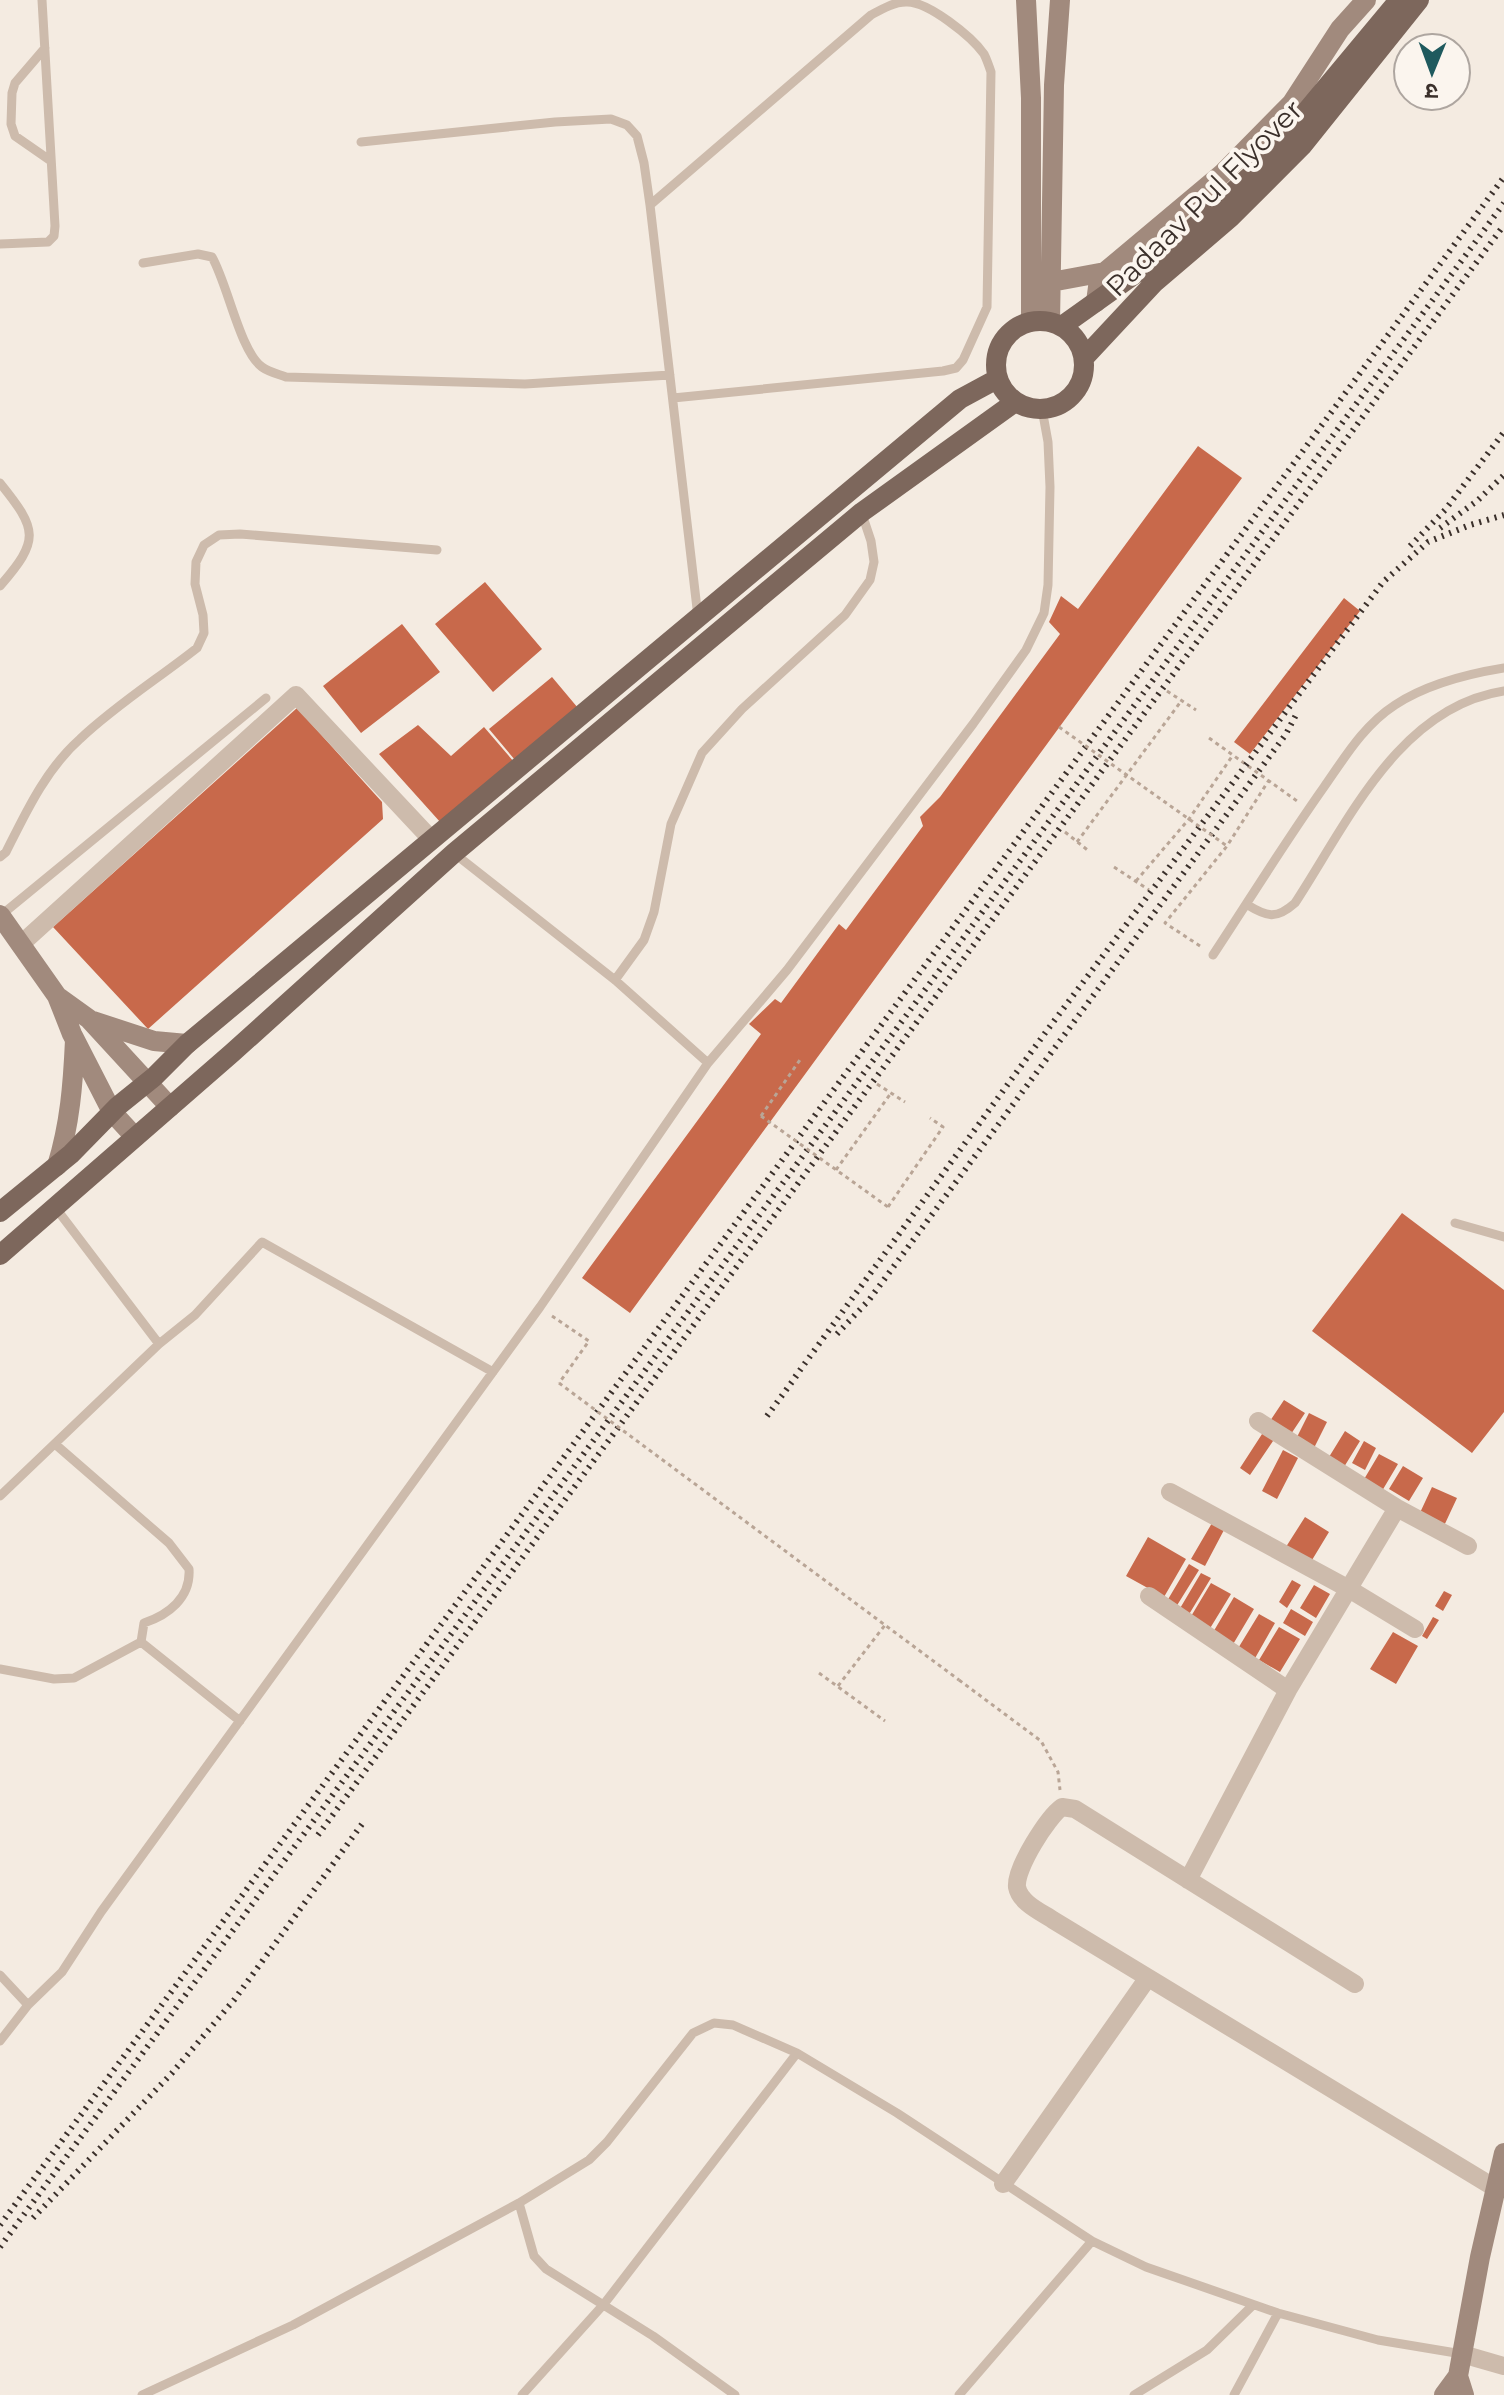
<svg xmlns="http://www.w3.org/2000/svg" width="1504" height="2395" font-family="Montserrat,'Noto Sans Devanagari',sans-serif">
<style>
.building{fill:#c8694b}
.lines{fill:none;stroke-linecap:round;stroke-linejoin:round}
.path{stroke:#b9a596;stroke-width:3;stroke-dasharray:4 4;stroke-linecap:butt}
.lane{stroke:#cdbbac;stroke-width:9}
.street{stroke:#cdbbac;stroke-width:18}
.secondary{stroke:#a18a7d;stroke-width:20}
.primary{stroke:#7d675c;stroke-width:20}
.rail{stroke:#3b302b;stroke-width:6;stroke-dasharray:2 6;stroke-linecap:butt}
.path-bridge{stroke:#b9a596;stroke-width:3;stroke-dasharray:4 4;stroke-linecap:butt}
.labels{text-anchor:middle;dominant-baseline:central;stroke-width:8;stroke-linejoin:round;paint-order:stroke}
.street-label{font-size:28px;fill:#3b302b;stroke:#fbf5ee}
</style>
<rect width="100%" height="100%" fill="#f4ebe1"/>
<path class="building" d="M1198,446L1242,478L630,1313L582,1278L761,1034L749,1024L775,999L781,1003L839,924L846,930L923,826L920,817L940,797L1060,634L1049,622L1061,596L1078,609Z
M485,582L542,649L493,692L435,624Z
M1344,598L1360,611L1250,754L1234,742Z
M402,624L440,672L361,733L323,686Z
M552,677L578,708L515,760L489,729Z
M297,708L382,802L383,819L148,1029L53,927Z
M418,725L451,756L484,727L514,762L441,823L379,754Z
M1402,1213L1504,1290V1412L1472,1453L1312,1331Z
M1284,1400L1305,1413L1291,1434L1270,1421Z
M1309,1413L1327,1422L1314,1448L1296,1439Z
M1264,1431L1275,1438L1250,1475L1240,1468Z
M1345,1431L1360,1441L1344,1467L1329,1457Z
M1364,1441L1376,1448L1365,1470L1352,1463Z
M1283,1450L1298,1458L1277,1499L1262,1491Z
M1379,1454L1398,1464L1382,1491L1363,1481Z
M1403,1466L1423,1478L1409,1501L1389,1489Z
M1432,1487L1457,1498L1443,1528L1418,1517Z
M1305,1517L1329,1532L1309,1565L1284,1550Z
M1212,1523L1224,1530L1205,1566L1191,1559Z
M1148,1537L1186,1559L1164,1597L1126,1576Z
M1189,1564L1199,1570L1176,1607L1167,1601Z
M1201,1573L1211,1578L1188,1616L1179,1610Z
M1292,1580L1301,1585L1287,1608L1279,1602Z
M1211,1583L1231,1594L1209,1630L1190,1618Z
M1314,1585L1330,1594L1316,1618L1300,1608Z
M1444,1591L1452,1595L1443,1611L1435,1606Z
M1234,1597L1254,1609L1232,1646L1212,1634Z
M1291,1609L1313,1622L1305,1636L1283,1623Z
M1259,1614L1275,1623L1254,1660L1237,1650Z
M1433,1617L1439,1620L1427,1639L1422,1636Z
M1279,1627L1300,1639L1280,1672L1259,1660Z
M1393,1632L1418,1646L1396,1684L1370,1669Z"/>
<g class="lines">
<path class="path" d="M1167,691L1196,710
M1209,738L1297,801
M1065,832L1090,852
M1077,842L1182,700
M1114,867L1149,890
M1136,881L1189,819L1233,755
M1200,946L1165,923L1227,846L1269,780
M877,1084L905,1102
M761,1116L802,1057
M836,1170L891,1093
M888,1207L943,1127L930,1118
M552,1316L589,1341L559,1383
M819,1673L885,1721
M959,1680L1041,1741L1058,1772L1060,1790
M838,1686L885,1625"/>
<path class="lane" d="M45,48L15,83L12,93L11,124L15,136L51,161
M361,142L555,122L611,119L627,125L637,136L644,163L650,205L698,617
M650,205L871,15C882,9 894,2 906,2C928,1 972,37 984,54C987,60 989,66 991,72L987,307L963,360L956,368L943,371L673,398
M0,244L48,242L54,236L55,226L42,0
M143,263L198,254L212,257C228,285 240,351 262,367C269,372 278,374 286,377L525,384L670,375
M0,483C38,530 40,540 0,586
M455,854L615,980L708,1063
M0,857L6,852C26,812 46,769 80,739C116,705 159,678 197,648L204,633L203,615L195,584L196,562L204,545L219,535L240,534L437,550
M1246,904C1267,917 1276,920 1295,903C1348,822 1399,707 1504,691
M0,916L266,698
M1213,955C1250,899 1285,842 1324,787C1345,757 1364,725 1395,705C1427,684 1467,674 1504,668
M615,980L644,940L654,912L671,824L702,753L742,709L845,615L870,580L874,562L871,541L862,514
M55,1207L159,1344
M1455,1223L1504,1237
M55,1444L169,1543L189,1569C191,1598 168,1615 144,1623L141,1642L240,1721
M0,1496L159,1344L195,1315L262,1242L493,1372
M0,1669L54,1679L74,1678L141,1642
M0,1975L28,2005
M0,2041L28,2005L62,1972L101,1912L540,1307L708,1063L787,970L973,724L1026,650L1044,613L1048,585L1050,487L1048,442L1042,409
M519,2203L534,2256L546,2269L653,2336L735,2395
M142,2395L293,2325L519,2203L589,2160L607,2142L693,2033L714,2023L733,2025L797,2053L897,2113L1092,2241L1146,2267L1278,2313L1378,2340L1462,2354
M522,2395L604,2304L797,2053
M959,2395L1092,2241
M1134,2395L1207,2350L1252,2306
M1234,2395L1278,2313"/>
<path class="street" d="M20,945L296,695L431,839
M1258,1421L1397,1508L1468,1546
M1170,1492L1349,1589L1415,1629
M1149,1596L1288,1690L1188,1880
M1288,1690L1397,1508
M1355,1984L1075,1809L1062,1807C1048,1817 1015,1868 1017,1887C1020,1903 1041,1912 1053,1920L1495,2188
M1003,2184L1147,1979
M1462,2354L1504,2366"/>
<path class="secondary" d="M1026,0L1031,98V322
M1051,282L1105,272
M1096,302L1098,287L1105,272L1222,174L1292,103L1340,29L1366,0
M1050,322L1054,85L1060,0
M0,915L57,996L72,1034L112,1112L135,1137
M57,996L89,1019L170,1107
M93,1021L154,1041L187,1044
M57,1166C70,1124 73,1084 75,1040
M1444,2395L1458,2376
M1464,2395L1458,2376L1480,2257L1504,2153"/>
<path class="primary" d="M996 365a44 44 0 1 1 88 0a44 44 0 1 1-88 0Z
M1062,326L1170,249L1259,168L1399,0
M1084,358L1154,283L1230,218L1302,146L1419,0
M0,1212L71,1154L118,1106L154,1077L187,1044L960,399L997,379
M0,1255L232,1053L454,853L862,512L1015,402"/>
<path class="rail" d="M1440,528L1477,501L1504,475
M1410,546L1445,510L1504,432
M837,1334L869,1300L1286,734L1298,711
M795,1377L1048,1029L1383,582L1428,542L1470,525L1504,515
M767,1416L800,1371
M318,1835L1504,225
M33,2218L172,2073L234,2000L365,1820
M0,2225L1504,177
M0,2247L1504,203"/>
<path class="path-bridge" d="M1059,727L1227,846
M761,1116L888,1207
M559,1383L959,1680"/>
</g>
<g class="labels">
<g class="street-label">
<text transform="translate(1204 198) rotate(-45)">Padaav Pul Flyover</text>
</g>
</g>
<g transform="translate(1432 72) rotate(181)"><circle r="38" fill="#fbf5ee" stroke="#aea6a0" stroke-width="2"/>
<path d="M0-6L14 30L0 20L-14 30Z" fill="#1f5a5e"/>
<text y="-12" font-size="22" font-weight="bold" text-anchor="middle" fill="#3b302b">उ</text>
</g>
</svg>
